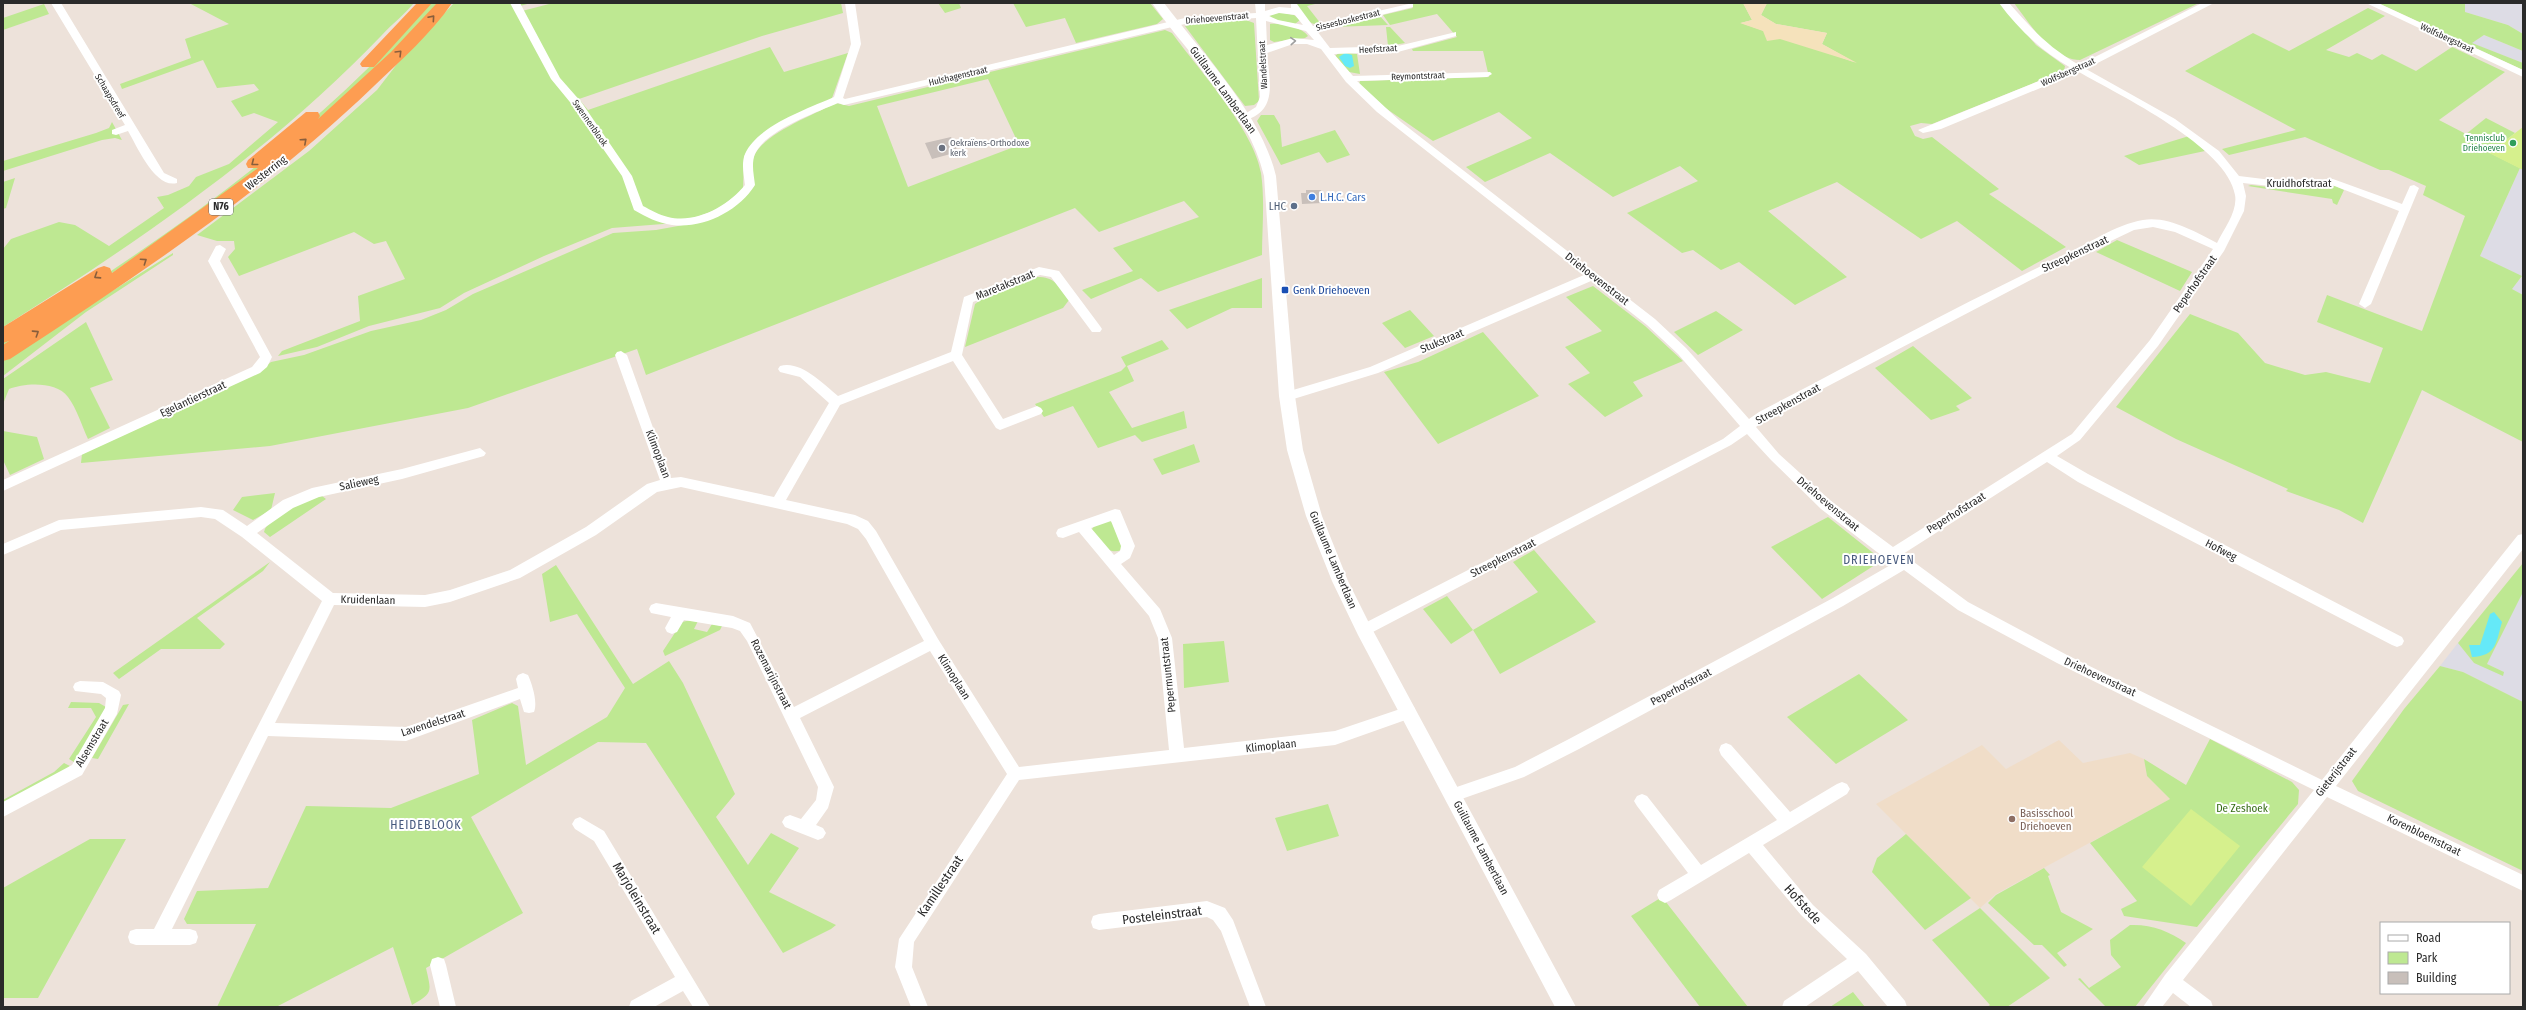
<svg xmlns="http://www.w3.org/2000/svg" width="2526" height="1010" font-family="'Fira Sans Condensed',sans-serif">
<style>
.industrial{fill:#dddce5}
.education{fill:#f0ddc8}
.green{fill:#bee892;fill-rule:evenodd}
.sand{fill:#f5e2bb}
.pitch{fill:#d6f08d}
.water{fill:#65e9f8}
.building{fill:#c8bfba}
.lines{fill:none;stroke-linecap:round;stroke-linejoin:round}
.minor{fill:#fff;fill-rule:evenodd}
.tertiary{fill:#fff;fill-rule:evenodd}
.trunk{fill:#fd9d52;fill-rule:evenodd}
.oneway{stroke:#895e3c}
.oneway2{stroke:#9f9f9f}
.leisure-dot{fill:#2e9e5b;stroke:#fff;stroke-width:1.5}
.worship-dot{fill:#6b7280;stroke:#fff;stroke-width:1.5}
.shop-dot{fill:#3f7fe0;stroke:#fff;stroke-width:1.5}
.service-dot{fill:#5c6f8a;stroke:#fff;stroke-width:1.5}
.transit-dot{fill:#1a4fb4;stroke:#fff;stroke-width:1.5}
.education-dot{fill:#8d6e63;stroke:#fff;stroke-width:1.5}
.labels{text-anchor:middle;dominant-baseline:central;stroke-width:4;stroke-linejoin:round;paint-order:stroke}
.far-street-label{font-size:9px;fill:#2a2a2a;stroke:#fff}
.far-leisure-label{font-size:9px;fill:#27864d;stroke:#fff;text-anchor:end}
.far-worship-label{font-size:9px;fill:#5b616d;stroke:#fff;text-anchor:start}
.shield{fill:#fff;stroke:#6a6a6a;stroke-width:1}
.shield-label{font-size:10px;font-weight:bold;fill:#2a2a2a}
.street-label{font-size:11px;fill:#2a2a2a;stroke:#fff}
.shop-label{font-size:11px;fill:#366cbe;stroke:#fff;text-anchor:start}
.service-label{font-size:11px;fill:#4e5e75;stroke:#fff;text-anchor:end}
.transit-label{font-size:11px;fill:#164399;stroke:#fff;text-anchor:start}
.park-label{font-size:11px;fill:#356c14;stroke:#fff}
.education-label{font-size:11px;fill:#785e54;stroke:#fff;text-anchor:start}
.neighbourhood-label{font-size:12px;letter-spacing:1px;fill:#475a7e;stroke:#fff}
.near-street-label{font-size:13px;fill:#2a2a2a;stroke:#fff}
</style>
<rect width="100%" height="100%" fill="#ede2da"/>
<path class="industrial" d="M2465,3H2523V34L2508,25L2465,12Z
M2484,35L2523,51V63L2471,43Z
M2520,168L2523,170V295L2511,289L2522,277L2480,256Z
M2522,591L2523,592V702L2463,672L2440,666L2458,643L2474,663L2504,672L2487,664Z"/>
<path class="education" d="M2059,740L2083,763L2130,753L2144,759L2147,776L2170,799L1996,894L1980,908L1876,804L1982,745L2006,769Z"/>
<path class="green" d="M189,3H414C404,15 392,24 382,35C271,151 138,242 3,327V249L11,239L59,222L75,225L109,246L164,208L157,197L168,195L189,186L196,177L229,164L278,122L254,113L242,117L231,101L259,90L254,84L217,88L203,60L122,89L120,84L191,58L185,39L229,24Z
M430,3H439L399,47L270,163L3,349V341C158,243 309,141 430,3Z
M454,3H531L520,6L522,11L553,3H841L843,13L762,36L579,99L588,110L770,47L784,72L848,53L831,101L757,142L744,156L743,190L718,209L697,217L663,224L612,228L544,256L464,293L440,308L369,326L317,347L278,356L282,351L360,321L358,296L405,279L386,241L374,244L354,232L239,276L228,257L235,249L234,241H217L197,235L309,151L377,90L397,64Z
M938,3H959L961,8L945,13Z
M1013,3H1150L1163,19L1157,24L1076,43L1065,18L1026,27Z
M1319,3L1307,6L1321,24C1308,27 1302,13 1295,4Z
M1410,3H1743L1752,20L1741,23L1854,62L1822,44L1827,33L1776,24L1761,15L1767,3H2000L2036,45L2065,66L2064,71L1932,124L1921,123L1910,126L1915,136L1923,139L1932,137L1999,189L1989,194L2066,247L2022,271L1957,221L1921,239L1837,182L1768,211L1847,277L1795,305L1739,262L1721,270L1693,250L1682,253L1627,213L1698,181L1680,166L1613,197L1550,153L1485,182L1466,167L1532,138L1499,112L1433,141L1384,107L1359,84L1360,81L1489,77L1483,51H1413L1412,49L1457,37L1437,14L1390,25L1383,15L1413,8Z
M2014,3H2199L2080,60C2051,59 2030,24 2014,3Z
M2378,3H2465V12L2508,25L2523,34V51L2484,35L2472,43L2523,63V70Z
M44,4L49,14L3,30V18Z
M2368,8L2385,16L2326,50L2349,57L2357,53L2372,60L2382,54L2416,71L2452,47L2505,72L2439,120L2466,134L2486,118L2515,133L2490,153L2520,168L2480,256L2522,276L2512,289L2523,295V442L2422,390L2363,523L2339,510L2286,491L2288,489L2176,439L2116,407L2190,314L2238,333L2265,363L2305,375L2326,372L2370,383L2383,348L2317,322L2327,295L2422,331L2465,216L2423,195L2426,186L2389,170H2380L2305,137L2229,155L2222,149L2296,130L2185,71L2253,33L2289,51Z
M1279,12L1294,15L1300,20L1295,24L1275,20L1269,16Z
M1379,15L1388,25L1333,27Z
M1234,19H1243L1254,23L1259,101L1254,105L1245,106L1185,26L1191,23Z
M1270,24C1280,23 1302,27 1308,36L1305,38L1274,42L1270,40Z
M1386,27H1390L1405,43L1388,46Z
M1165,30L1172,33C1199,70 1254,130 1261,173C1265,200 1262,229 1262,255L1158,292L1141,278L1091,299L1082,290L1133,271L1113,248L1199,217L1184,201L1099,232L1075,208L646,375L637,349L468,408L270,446L81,463L82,454L256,374L271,362L304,355L371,331L421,320L446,310L473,294L613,233L656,230L689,224L747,195L754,186C753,176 750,166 754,156C763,134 815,114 836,103L849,106ZM988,79L1019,145L908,187L877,106Z
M1340,52L1357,54L1360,74L1349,72L1335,56Z
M1261,115H1274L1280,125L1282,147L1335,130L1350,155L1327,163L1319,152L1281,165L1257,121Z
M112,122L122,140L115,138L102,140L3,171V161L96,133L109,128Z
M2189,136L2205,151L2139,165L2124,156Z
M15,178L6,208L3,209V182Z
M2251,185L2285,189L2336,186L2344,190L2337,205L2333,203L2332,199L2248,186Z
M2117,240L2192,272L2180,291L2096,252Z
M173,253V255L86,312L3,376V359Z
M1033,277C1055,276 1057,284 1069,300L1063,308L965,347L975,304L982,299Z
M1262,278V308H1232L1187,329L1169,310Z
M1593,286L1645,326L1683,361L1633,382L1643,396L1605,417L1568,384L1590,373L1565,347L1602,331L1566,297Z
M1410,310L1434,336L1405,348L1382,323Z
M1716,311L1743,330L1698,355L1674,332Z
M86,322L113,380L90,388L110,428L88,439C82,426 77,409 68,397C56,381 25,383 9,389L3,404V379Z
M1483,332L1539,396L1438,444L1384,372L1418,362Z
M1162,340L1169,349L1127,366L1134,381L1109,392L1132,428L1184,411L1187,428L1142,442L1135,435L1098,448L1073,406L1044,417L1035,404L1121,371L1126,366L1121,357Z
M1913,346L1972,398L1956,406L1960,410L1931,420L1875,368Z
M3,431L37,437L44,459L10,475L3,460Z
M1194,444L1200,462L1162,475L1153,459Z
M275,493L271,510L253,520L233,510L242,497Z
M322,496L326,499L270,537L264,532C267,516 307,499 322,496Z
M1828,517L1877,556L1878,563L1822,599L1771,547Z
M1109,520C1117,525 1124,542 1121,550C1109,556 1094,541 1092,529L1095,525Z
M1534,550L1596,622L1500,674L1473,630L1451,644L1423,609L1447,596L1473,630L1538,592L1513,562Z
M270,562L263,571L197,618L225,644L220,649H161L119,679L113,673Z
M2523,563V592L2487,664L2504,672L2503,676L2474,663L2458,643Z
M556,565L633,684L669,661L683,683L735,794L716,817L748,865L771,833L799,848L769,892L836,925L831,929L783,953L646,743L598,742L471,817L523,913L426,968C431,991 434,993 412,1005L393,947L276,1007H217L256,924H187L184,919L197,891L268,888L306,806L391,808L479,774L472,720L512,703L518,706L526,765L607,717L625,688L577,614L550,622L542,574Z
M691,620L698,621L694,629L707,632L712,624L722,626L720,630L665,656L663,651L682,622Z
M1224,641L1229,682L1184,688L1183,644Z
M2440,666L2463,672L2523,702V871L2358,791L2352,781L2404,709Z
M1859,674L1908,720L1836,764L1787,717Z
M71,702L99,703L106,707L79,757L74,762L69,759L96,717L91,708H68Z
M129,704L98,759L92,758L123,705Z
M2210,739L2292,782L2299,790L2298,804L2197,927L2124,916L2121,909L2137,901L2090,843L2170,799L2147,776L2144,759L2186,785Z
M64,763L70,766L62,773L3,805V800L54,772Z
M1328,804L1339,836L1287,851L1275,818Z
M1906,834L1971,898L1925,930L1872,872L1877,858Z
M90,839H126L38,998H3V888Z
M2044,868L2050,875L2048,876L2061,912L2093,929L2057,953L2067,965L2064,967L2042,945H2034L1988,903L1996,895Z
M1662,897L1748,1007H1700L1631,916Z
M1980,908L2050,978L2007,1007H1987L1990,1005L1932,940Z
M2130,925C2151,924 2169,931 2186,943L2135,1007H2106L2078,979L2080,978L2089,988L2121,967L2111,955L2110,940Z
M1853,992L1865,1007H1830Z"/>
<path class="sand" d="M1743,3H1767L1761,15L1776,24L1827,33L1822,44L1857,63L1780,39L1767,41L1763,31L1740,23L1752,20Z"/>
<path class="pitch" d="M2523,127V170L2489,153Z
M2191,809L2240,846L2191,906L2142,867Z"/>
<path class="water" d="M1345,53L1352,55L1354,66L1350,68L1345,66L1339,57Z
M2494,612L2502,622C2496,642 2497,656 2472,657L2469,645H2480L2490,614Z"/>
<path class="building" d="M951,137L958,152L932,159L925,143Z
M1306,190H1321L1322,203L1302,204L1301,193H1306Z"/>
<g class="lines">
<path class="minor" d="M51,3H61L164,173L177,179V183C155,189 137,146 128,131L116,135L112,134V130L125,125Z
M510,3H520L560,78L582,103L632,176L643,206C651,210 659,215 668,217C696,224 728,206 745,185C744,175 741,164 745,154C757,126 807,109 834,97L851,44L845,3H855L861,44L843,98L845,99L1189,17L1256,13L1255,3H1265V11L1279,7L1291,8V4H1297L1313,26L1413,3V7L1317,31L1330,48L1398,46L1456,32V36L1398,52L1334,54L1353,76L1490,72L1492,74L1487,77L1357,81L1401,122L1655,319L1686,348L1749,419L1759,412C1859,360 1958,305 2060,257C2087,245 2114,225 2143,220C2169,216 2195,232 2217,243C2224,229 2238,211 2235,195C2228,147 2119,95 2079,72L1941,129L1923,133L1918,130L2071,68C2043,52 2019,30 1999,3H2009C2033,30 2047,46 2079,65L2202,3H2214L2086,69L2175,119L2219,151L2239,176L2289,182L2333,179L2402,204L2410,186L2414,185L2419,188L2371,304L2365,308L2359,304L2399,211L2332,185L2289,188L2243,183L2246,196L2244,211L2224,251L2158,346L2080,440L2057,456L2088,474L2402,637L2404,641L2402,645L2397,647L2392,645L2078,482L2047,462L1903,554L1968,602L2067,655L2322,780L2518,535L2523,534V549L2336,786L2523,875V891L2327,797L2183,980L2211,1001L2213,1007H2191L2173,993L2162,1007H2143L2165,975L2314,790L2057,663L1958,610L1904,570L1843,606L1579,749L1524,777L1453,802L1448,800L1445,795L1448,790L1515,767L1569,739L1833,598L1894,563L1886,559L1821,509L1771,460L1747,434L1731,445L1369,634L1364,636L1359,634L1357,630L1359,626L1723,439L1740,426L1678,354L1647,325L1591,281L1378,373L1287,401L1283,399L1281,396L1283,393L1370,367L1584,275L1377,112L1346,82L1321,49L1307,44H1293L1267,53C1269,79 1279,111 1245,120L1240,117L1256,107L1260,97L1256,18L1189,23L844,105L838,103C815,113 765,131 755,154C751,164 754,175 755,185C739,211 703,229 672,225C658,223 646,217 634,210L622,176L574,107L551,79ZM1279,13L1295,15L1303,25L1278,20L1269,16ZM1266,21L1306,31L1314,40L1293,38L1267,45ZM2153,227L2175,232L2213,249L2150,340L2072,434L1893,547L1831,501L1779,454L1756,427L1767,418L2050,270L2134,230Z
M2366,3H2378L2523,70V77Z
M220,245L226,249L220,261L272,357L267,367L260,373L3,491V480L252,367L260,357L208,261L216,246Z
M1039,267L1059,271L1100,326L1102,329L1100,332H1092L1051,277L1040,275L973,302L962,355L1003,419L1037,406L1041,408L1043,411L1041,414L1000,430L996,428L953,361L840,405L786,500L855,515L868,521L876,531L938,639L1019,767L1169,750L1158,638L1149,616L1079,532L1063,538L1058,537L1056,533L1058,529L1115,509L1120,510L1135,546L1130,558L1121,564L1160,609L1172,638L1184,748L1335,731L1409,706L1414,707L1416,712L1414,717L1335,745L1019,780L914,942L912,967L928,1007H911L895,967L899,939L1007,774L930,651L800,718L834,787L828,808L816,825L823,828L826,833L823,838L818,840L785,827L782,822L785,817L790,815L801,819L816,800L818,787L747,641L740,631L732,628L684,620L677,632L672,634L667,632L665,628L671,617L651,613L649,609L651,605L656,603L733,616L750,623L794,707L924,641L866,539L858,529L847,524L681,487L657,492L596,535L520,578L450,602L425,607L334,605L275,723L406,727L518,688L516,679L518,675L523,673L528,675C532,684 538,702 534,712L529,713L524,712L520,699L406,741L268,736L172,929H190L196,931L198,937L196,943L190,945H136L130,943L128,937L130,931L136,929H154L322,601L242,537L215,519L201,517L61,530L3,555V544L59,520L201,507L223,510L247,526L283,500L312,488L402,469L480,448L486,453L484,456L402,479L319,497L293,508L257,533L333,593L425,595L450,590L510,570L586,527L647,484L660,480L615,355L617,352L621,351L627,355L671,478L681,477L774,497L829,403L800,377L780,372L778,369L780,366C801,360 823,384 838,396L951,352L964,297ZM1111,521L1121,546L1120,551L1114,555L1091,528Z
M80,681L103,682L119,691L121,695L117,714L82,775L3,817V802L72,765L105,708L106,698L101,694L75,691L73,687L75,683Z
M1726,743L1731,745L1790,812L1837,784L1842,782L1847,784L1850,789L1847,794L1763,845L1813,905L1866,954L1905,1001L1907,1007H1888L1858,971L1805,1007H1782L1784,1001L1847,959L1801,915L1749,853L1671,900L1665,903L1659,900L1657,895L1659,890L1688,873L1637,806L1634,801L1637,796L1642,794L1647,796L1701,865L1777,820L1721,755L1719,750L1721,745Z
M580,817L604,831L710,1007H693L683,991L654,1007H629L631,1001L675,977L594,841L575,829L572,824L575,819Z
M1207,901L1225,908L1233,920L1266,1007H1250L1221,931L1213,920L1207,917L1099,930L1093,928L1091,922L1093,916L1099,914Z
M438,957L444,959L446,965L456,1007H440L430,965L432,959Z"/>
<path class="tertiary" d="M1152,3H1164C1202,53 1262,115 1276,176L1295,396L1303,450L1322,516L1348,581L1370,625L1576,1007H1555L1358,635L1332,581L1306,516L1287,450L1279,396L1264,176C1248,109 1190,58 1152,3Z"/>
<path class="trunk" d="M417,3H432L374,67H362L360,64L362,61Z
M437,3H452C432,33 400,61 374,86C264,192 137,276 10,359L3,361V345L9,341L3,343V327L98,268L104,266L110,268L112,273L258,168H248L246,164L248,160L306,112H318L320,116L318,119L391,52Z"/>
</g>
<defs><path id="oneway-chevron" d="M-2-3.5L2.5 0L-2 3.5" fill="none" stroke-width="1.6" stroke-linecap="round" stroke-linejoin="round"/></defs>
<g class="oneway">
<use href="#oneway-chevron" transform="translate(432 18) rotate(-49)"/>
<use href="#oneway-chevron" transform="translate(399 53) rotate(-45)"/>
<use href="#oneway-chevron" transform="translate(304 141) rotate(-42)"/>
<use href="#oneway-chevron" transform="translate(254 163) rotate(142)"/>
<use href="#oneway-chevron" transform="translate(144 261) rotate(-34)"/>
<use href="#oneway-chevron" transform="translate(97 276) rotate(147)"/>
<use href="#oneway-chevron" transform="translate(36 333) rotate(-33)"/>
</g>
<use class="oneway2" href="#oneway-chevron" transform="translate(1293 41) rotate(-4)"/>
<circle class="leisure-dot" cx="2513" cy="143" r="4"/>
<circle class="worship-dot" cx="942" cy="148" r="4"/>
<circle class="shop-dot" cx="1312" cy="197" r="4"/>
<circle class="service-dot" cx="1294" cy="206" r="4"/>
<rect class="transit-dot" x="1281" y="286" width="8" height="8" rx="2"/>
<circle class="education-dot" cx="2012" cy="819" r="4"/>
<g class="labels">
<g class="far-street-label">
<text transform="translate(1217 18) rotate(-5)">Driehoevenstraat</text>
<text transform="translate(1348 20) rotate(-14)">Sissesboskestraat</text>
<text transform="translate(2447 38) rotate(25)">Wolfsbergstraat</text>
<text transform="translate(1378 49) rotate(-3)">Heefstraat</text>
<text transform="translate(1263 65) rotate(-93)">Wandelstraat</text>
<text transform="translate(2068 72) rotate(-24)">Wolfsbergstraat</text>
<text transform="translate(958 76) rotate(-13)">Hulshagenstraat</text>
<text transform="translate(1418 76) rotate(-2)">Reymontstraat</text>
<text transform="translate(110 96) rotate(59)">Schaapsdreef</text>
<text transform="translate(590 123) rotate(55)">Swennenblook</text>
</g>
<g class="far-leisure-label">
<text x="2505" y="138">Tennisclub<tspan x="2505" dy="10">Driehoeven</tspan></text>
</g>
<g class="far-worship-label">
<text x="950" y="143">Oekraïens-Orthodoxe<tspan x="950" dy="10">kerk</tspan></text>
</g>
<rect class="shield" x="209" y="199" width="24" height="16" rx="3"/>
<g class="shield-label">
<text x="221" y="207">N76</text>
</g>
<g class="street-label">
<text transform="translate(1223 90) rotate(54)">Guillaume Lambertlaan</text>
<text transform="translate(266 173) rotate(-38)">Westerring</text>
<text x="2299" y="183">Kruidhofstraat</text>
<text transform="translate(2075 254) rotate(-25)">Streepkenstraat</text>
<text transform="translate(1597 279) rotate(38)">Driehoevenstraat</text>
<text transform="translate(2195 284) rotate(-55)">Peperhofstraat</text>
<text transform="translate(1005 285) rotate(-22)">Maretakstraat</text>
<text transform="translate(1442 341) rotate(-23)">Stukstraat</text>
<text transform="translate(193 399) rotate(-25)">Egelantierstraat</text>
<text transform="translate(1788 404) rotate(-29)">Streepkenstraat</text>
<text transform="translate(658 454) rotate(69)">Klimoplaan</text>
<text transform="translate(359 483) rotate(-12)">Salieweg</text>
<text transform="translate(1828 504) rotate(40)">Driehoevenstraat</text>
<text transform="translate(1956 513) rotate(-32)">Peperhofstraat</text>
<text transform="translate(2221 550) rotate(27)">Hofweg</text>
<text transform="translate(1503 558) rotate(-27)">Streepkenstraat</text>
<text transform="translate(1333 560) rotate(67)">Guillaume Lambertlaan</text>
<text transform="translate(368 600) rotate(1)">Kruidenlaan</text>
<text transform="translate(771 674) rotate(63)">Rozemarijnstraat</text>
<text transform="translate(1168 675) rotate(-96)">Pepermuntstraat</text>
<text transform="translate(954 677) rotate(58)">Klimoplaan</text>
<text transform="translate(2100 677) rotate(25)">Driehoevenstraat</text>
<text transform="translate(1681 687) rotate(-28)">Peperhofstraat</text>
<text transform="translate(433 723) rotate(-18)">Lavendelstraat</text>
<text transform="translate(92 743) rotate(-59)">Alsemstraat</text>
<text transform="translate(1271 746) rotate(-6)">Klimoplaan</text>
<text transform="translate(2336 772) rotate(-52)">Gieterijstraat</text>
<text transform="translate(2424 835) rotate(26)">Korenbloemstraat</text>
<text transform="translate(1481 848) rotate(62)">Guillaume Lambertlaan</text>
</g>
<g class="shop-label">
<text x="1320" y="197">L.H.C. Cars</text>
</g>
<g class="service-label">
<text x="1286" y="206">LHC</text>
</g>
<g class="transit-label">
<text x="1293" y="290">Genk Driehoeven</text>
</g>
<g class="park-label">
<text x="2242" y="808">De Zeshoek</text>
</g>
<g class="education-label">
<text x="2020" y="813">Basisschool<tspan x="2020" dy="13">Driehoeven</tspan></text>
</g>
<g class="neighbourhood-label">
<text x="1879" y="560">DRIEHOEVEN</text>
<text x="426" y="825">HEIDEBLOOK</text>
</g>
<g class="near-street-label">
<text transform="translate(940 886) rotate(-56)">Kamillestraat</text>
<text transform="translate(637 898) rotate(59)">Marjoleinstraat</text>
<text transform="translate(1803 904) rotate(48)">Hofstede</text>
<text transform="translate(1162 915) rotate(-7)">Posteleinstraat</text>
</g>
</g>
<rect width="2526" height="1010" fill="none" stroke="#2a2a2a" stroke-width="8"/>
<rect x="2380" y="922" width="130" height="72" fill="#ffffff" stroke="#aaaaaa"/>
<rect x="2388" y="935" width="20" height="6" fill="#ffffff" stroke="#aaaaaa"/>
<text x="2416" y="942" font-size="12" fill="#2a2a2a">Road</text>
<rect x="2388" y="952" width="20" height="12" fill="#bee892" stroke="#aaaaaa"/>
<text x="2416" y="962" font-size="12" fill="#2a2a2a">Park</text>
<rect x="2388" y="972" width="20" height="12" fill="#c8bfba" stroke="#aaaaaa"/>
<text x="2416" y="982" font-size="12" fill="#2a2a2a">Building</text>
</svg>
